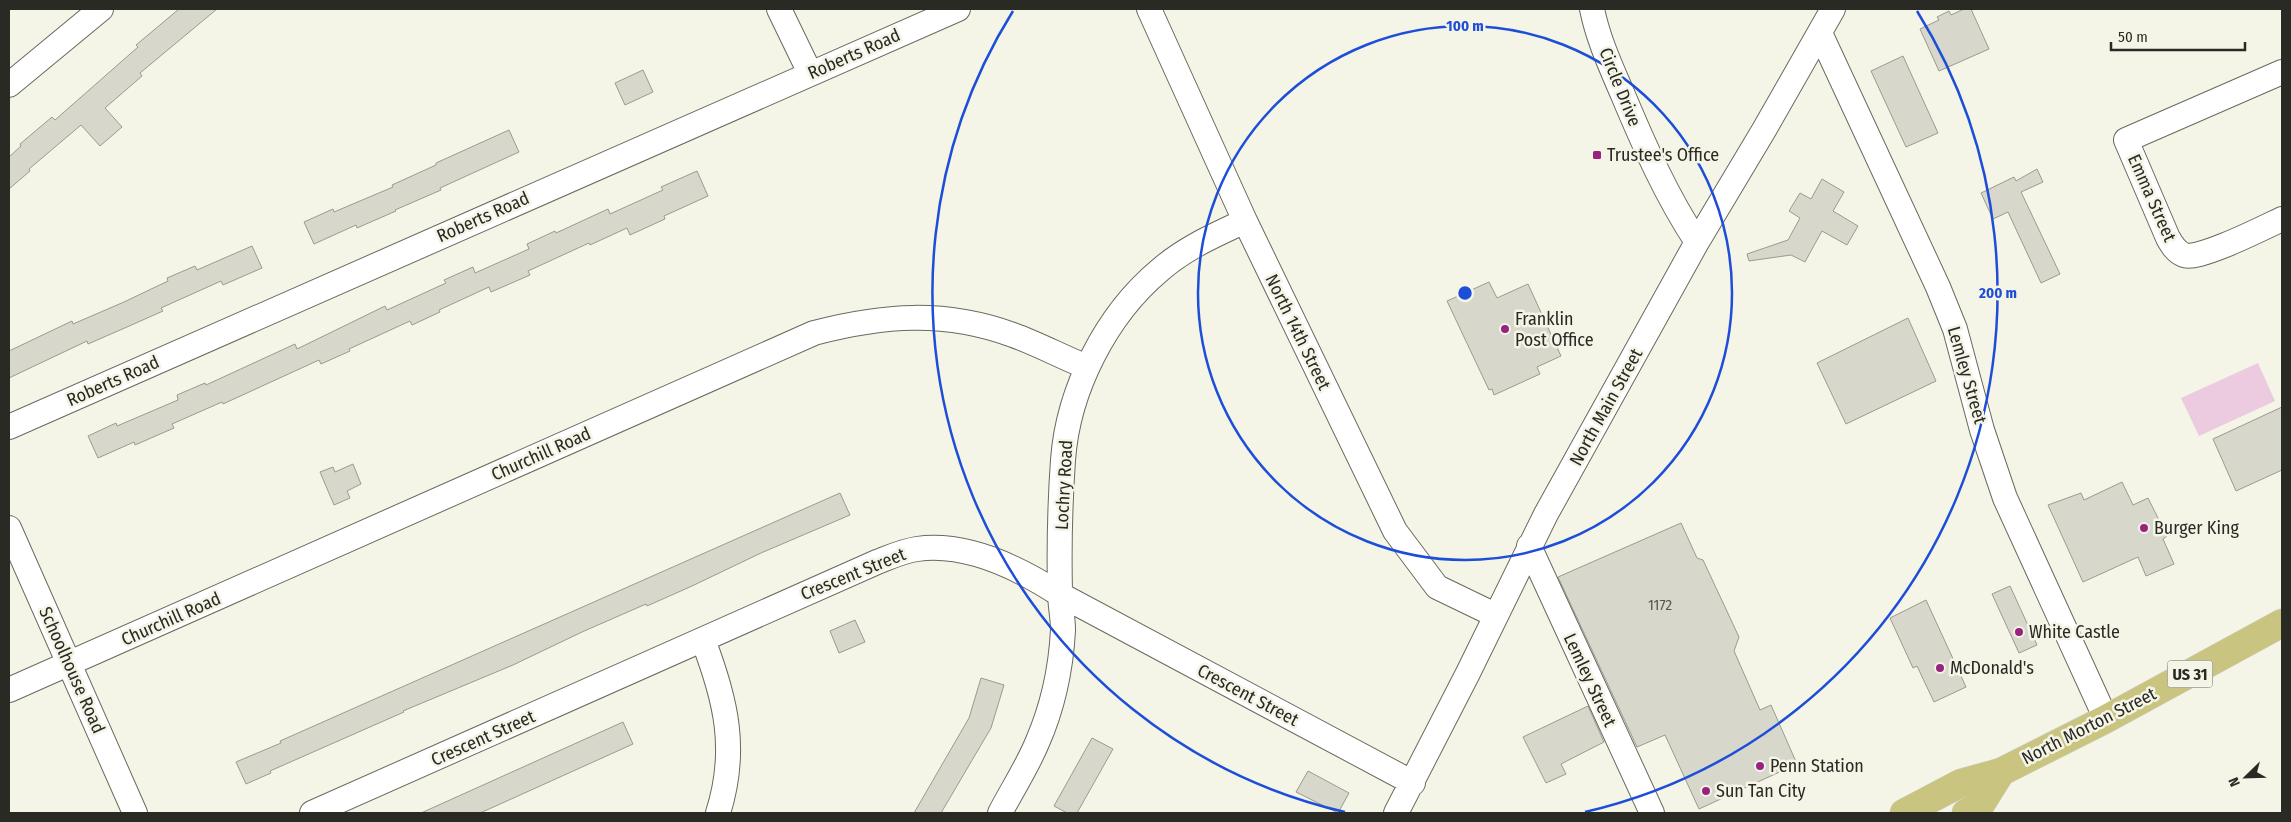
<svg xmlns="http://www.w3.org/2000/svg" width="2291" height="822" font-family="'Fira Sans Condensed',sans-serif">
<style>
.green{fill:#eccbe1}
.building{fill:#d8d7cb;stroke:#9b9a8e}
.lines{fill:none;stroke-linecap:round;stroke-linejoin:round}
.minor-casing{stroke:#69695e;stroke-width:26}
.major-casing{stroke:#d4d4d3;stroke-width:29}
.minor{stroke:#fff;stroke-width:24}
.major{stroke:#c9c47f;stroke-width:28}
.ring{fill:none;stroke:#1d4ed8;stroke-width:2.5}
.poi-dot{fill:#98237f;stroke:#f4f4e7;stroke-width:2}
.labels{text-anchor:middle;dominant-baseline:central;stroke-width:5;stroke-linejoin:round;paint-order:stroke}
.number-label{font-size:15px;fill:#56554e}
.shield{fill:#f4f4e7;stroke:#67675f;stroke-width:1}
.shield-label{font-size:16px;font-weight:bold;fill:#2a2a25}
.street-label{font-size:18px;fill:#2a2a25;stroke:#f4f4e7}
.poi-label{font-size:18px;fill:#2a2a25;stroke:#f4f4e7;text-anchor:start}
.centre{fill:#1d4ed8;stroke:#f4f4e7;stroke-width:2.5}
.ring-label{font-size:15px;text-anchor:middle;font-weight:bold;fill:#1d4ed8;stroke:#f4f4e7;stroke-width:5;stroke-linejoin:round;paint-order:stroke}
</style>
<rect width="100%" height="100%" fill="#f4f4e7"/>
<path class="green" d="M2258,363L2275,401L2199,436L2181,398Z"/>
<path class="building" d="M179,9H217L140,73L142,76L105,108L122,127L100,146L81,125L29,169L30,171L9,189V157L21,146L20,144L52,117L55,120L138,47L136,45Z
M1964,9H1971L1989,49L1939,71L1920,29L1939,20L1937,17L1949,11L1951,15Z
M1903,56L1938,133L1906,147L1871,71Z
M643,70L653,92L625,105L615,83Z
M509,130L519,152L440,188L441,190L395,210L396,211L357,228L356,225L314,244L304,222L333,209L334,212L393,187L392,185L436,165V163Z
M2037,169L2043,182L2021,192L2060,274L2041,283L2008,212L1993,219L1981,193L2014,177L2016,181Z
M697,171L708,196L664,216L665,219L630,235L627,228L590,245L589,243L528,271L530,275L491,292L489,287L439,310L440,312L412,325L410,321L349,349L350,351L321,364L319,360L223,404L222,402L172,424L174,428L135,445L134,442L98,458L88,436L116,423L117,426L178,400L177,395L205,383L206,385L295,344L297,349L385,306L387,310L446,283L444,280L473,267L475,273L529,249L527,244L555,231L556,233L608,209L610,214L663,190L661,187Z
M1822,179L1844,192L1833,211L1858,226L1847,245L1822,231L1805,262L1791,255L1749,261L1747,254L1788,240L1800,218L1789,211L1800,193L1811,199Z
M252,246L262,268L223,285L221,281L161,308L163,311L127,327L88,344L87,341L9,378V351L72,321L73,324L124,302L168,281L167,278L195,266L197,270Z
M1489,282L1497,298L1528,284L1561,356L1537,367L1540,374L1494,395L1492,389L1489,390L1447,301Z
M1908,318L1936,381L1846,424L1817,363Z
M2282,407V470L2236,491L2213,439Z
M353,464L361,484L347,491L350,498L334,505L320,472L333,467L335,472Z
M2122,482L2133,505L2148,498L2167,536L2163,539L2174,564L2146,576L2138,557L2083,582L2048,505L2081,493L2084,500Z
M840,493L850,515L761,553L692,586L647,606L646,604L582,632L513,665L403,711L404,712L270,771L271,773L246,784L236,762L281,743L280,741Z
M1681,523L1697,558L1703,560L1739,637L1734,651L1760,710L1771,705L1797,764L1699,809L1665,735L1637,747L1558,577Z
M2010,586L2037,645L2019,653L1992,594Z
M1926,600L1966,687L1934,702L1917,666L1913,668L1890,618Z
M855,620L865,642L839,653L830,631Z
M981,678L1004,685L991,728L941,813H914L969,718Z
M1588,706L1604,742L1561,764L1566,774L1546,783L1523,737Z
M623,722L633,744L498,805L480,813H421Z
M1092,738L1113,749L1077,813H1067L1054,806Z
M1308,771L1349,793L1338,813L1296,792Z"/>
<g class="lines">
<defs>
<path id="minor" d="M779,9L810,73
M1149,9L1245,221L1395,531L1437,587L1495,615
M1592,9C1598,39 1611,67 1623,95C1644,145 1667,197 1697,242
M1820,33L1938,287L1955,329L1982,430L2005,498L2106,719
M2282,72L2126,140L2168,238C2172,245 2176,252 2184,255C2198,261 2265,227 2282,219
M9,85L101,9
M9,427L958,9
M9,528L135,813
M1529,546L1652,813
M703,640C726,700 738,750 718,813
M9,690L814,333C883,315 944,310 1013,335C1038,344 1062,357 1087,367
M312,813L877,562C890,557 903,551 917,549C967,542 1019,568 1059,594L1413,783
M1000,813C1012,790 1027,767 1037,743C1052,709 1061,668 1063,630C1063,617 1060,605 1060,592C1059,549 1060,503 1063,460C1068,390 1106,315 1160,270C1185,248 1215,235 1245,221
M1396,813L1468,673L1546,514L1697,242L1764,130L1833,9"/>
<path id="major" d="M1904,813L1961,783L2001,772L2106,719L2282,623
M1966,813L1981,804L2001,772"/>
</defs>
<use href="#minor" class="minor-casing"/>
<use href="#major" class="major-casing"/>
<use href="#minor" class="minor"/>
<use href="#major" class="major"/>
</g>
<g class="ring">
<circle cx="1465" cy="293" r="267"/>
<path d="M1345 812A533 533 0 0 1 1013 11M1917 11A533 533 0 0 1 1585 812"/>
</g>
<g class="poi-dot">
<rect x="1592" y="150" width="10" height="10" rx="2.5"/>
<circle cx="1505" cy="329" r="5"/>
<circle cx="2144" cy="528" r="5"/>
<circle cx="2019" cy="632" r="5"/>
<circle cx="1940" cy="668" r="5"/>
<circle cx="1760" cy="766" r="5"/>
<circle cx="1706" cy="791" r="5"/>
</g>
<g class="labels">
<g class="number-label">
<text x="1660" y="605">1172</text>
</g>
<rect class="shield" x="2167.5" y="660.5" width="45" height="27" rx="4"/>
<g class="shield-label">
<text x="2190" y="674">US 31</text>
</g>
<g class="street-label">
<text transform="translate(854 54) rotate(-24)">Roberts Road</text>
<text transform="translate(1620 87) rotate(68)">Circle Drive</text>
<text transform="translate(2152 198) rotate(66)">Emma Street</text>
<text transform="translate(483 217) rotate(-24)">Roberts Road</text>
<text transform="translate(1298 332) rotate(64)">North 14th Street</text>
<text transform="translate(1967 375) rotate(74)">Lemley Street</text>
<text transform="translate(113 381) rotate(-24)">Roberts Road</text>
<text transform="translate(1606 407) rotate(-61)">North Main Street</text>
<text transform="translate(541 454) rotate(-24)">Churchill Road</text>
<text transform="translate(1064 485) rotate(-87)">Lochry Road</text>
<text transform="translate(853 574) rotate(-22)">Crescent Street</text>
<text transform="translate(171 619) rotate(-24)">Churchill Road</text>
<text transform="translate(72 670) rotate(66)">Schoolhouse Road</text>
<text transform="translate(1590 680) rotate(65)">Lemley Street</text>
<text transform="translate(1248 695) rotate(28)">Crescent Street</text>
<text transform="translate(2089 726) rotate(-27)">North Morton Street</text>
<text transform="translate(483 738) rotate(-24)">Crescent Street</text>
</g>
<g class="poi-label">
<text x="1607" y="155">Trustee's Office</text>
<text x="1515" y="319">Franklin<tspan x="1515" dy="21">Post Office</tspan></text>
<text x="2154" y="528">Burger King</text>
<text x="2029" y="632">White Castle</text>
<text x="1950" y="668">McDonald's</text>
<text x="1770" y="766">Penn Station</text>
<text x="1716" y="791">Sun Tan City</text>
</g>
</g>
<circle cx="1465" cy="293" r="8" class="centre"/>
<g class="ring-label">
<text x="1465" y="31">100 m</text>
<text x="1998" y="298">200 m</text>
</g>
<rect width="2291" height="822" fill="none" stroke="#2a2a25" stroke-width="20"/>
<g transform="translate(2246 777) rotate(247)" stroke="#f4f4e7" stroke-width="4" paint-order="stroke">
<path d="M0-4L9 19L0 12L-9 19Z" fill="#2a2a25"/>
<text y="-8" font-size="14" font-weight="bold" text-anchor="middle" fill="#2a2a25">N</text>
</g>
<path d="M2111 42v8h134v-8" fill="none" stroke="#2a2a25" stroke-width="2.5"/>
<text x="2118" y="42" font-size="15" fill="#2a2a25" stroke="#f4f4e7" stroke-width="4" paint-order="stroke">50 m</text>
</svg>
